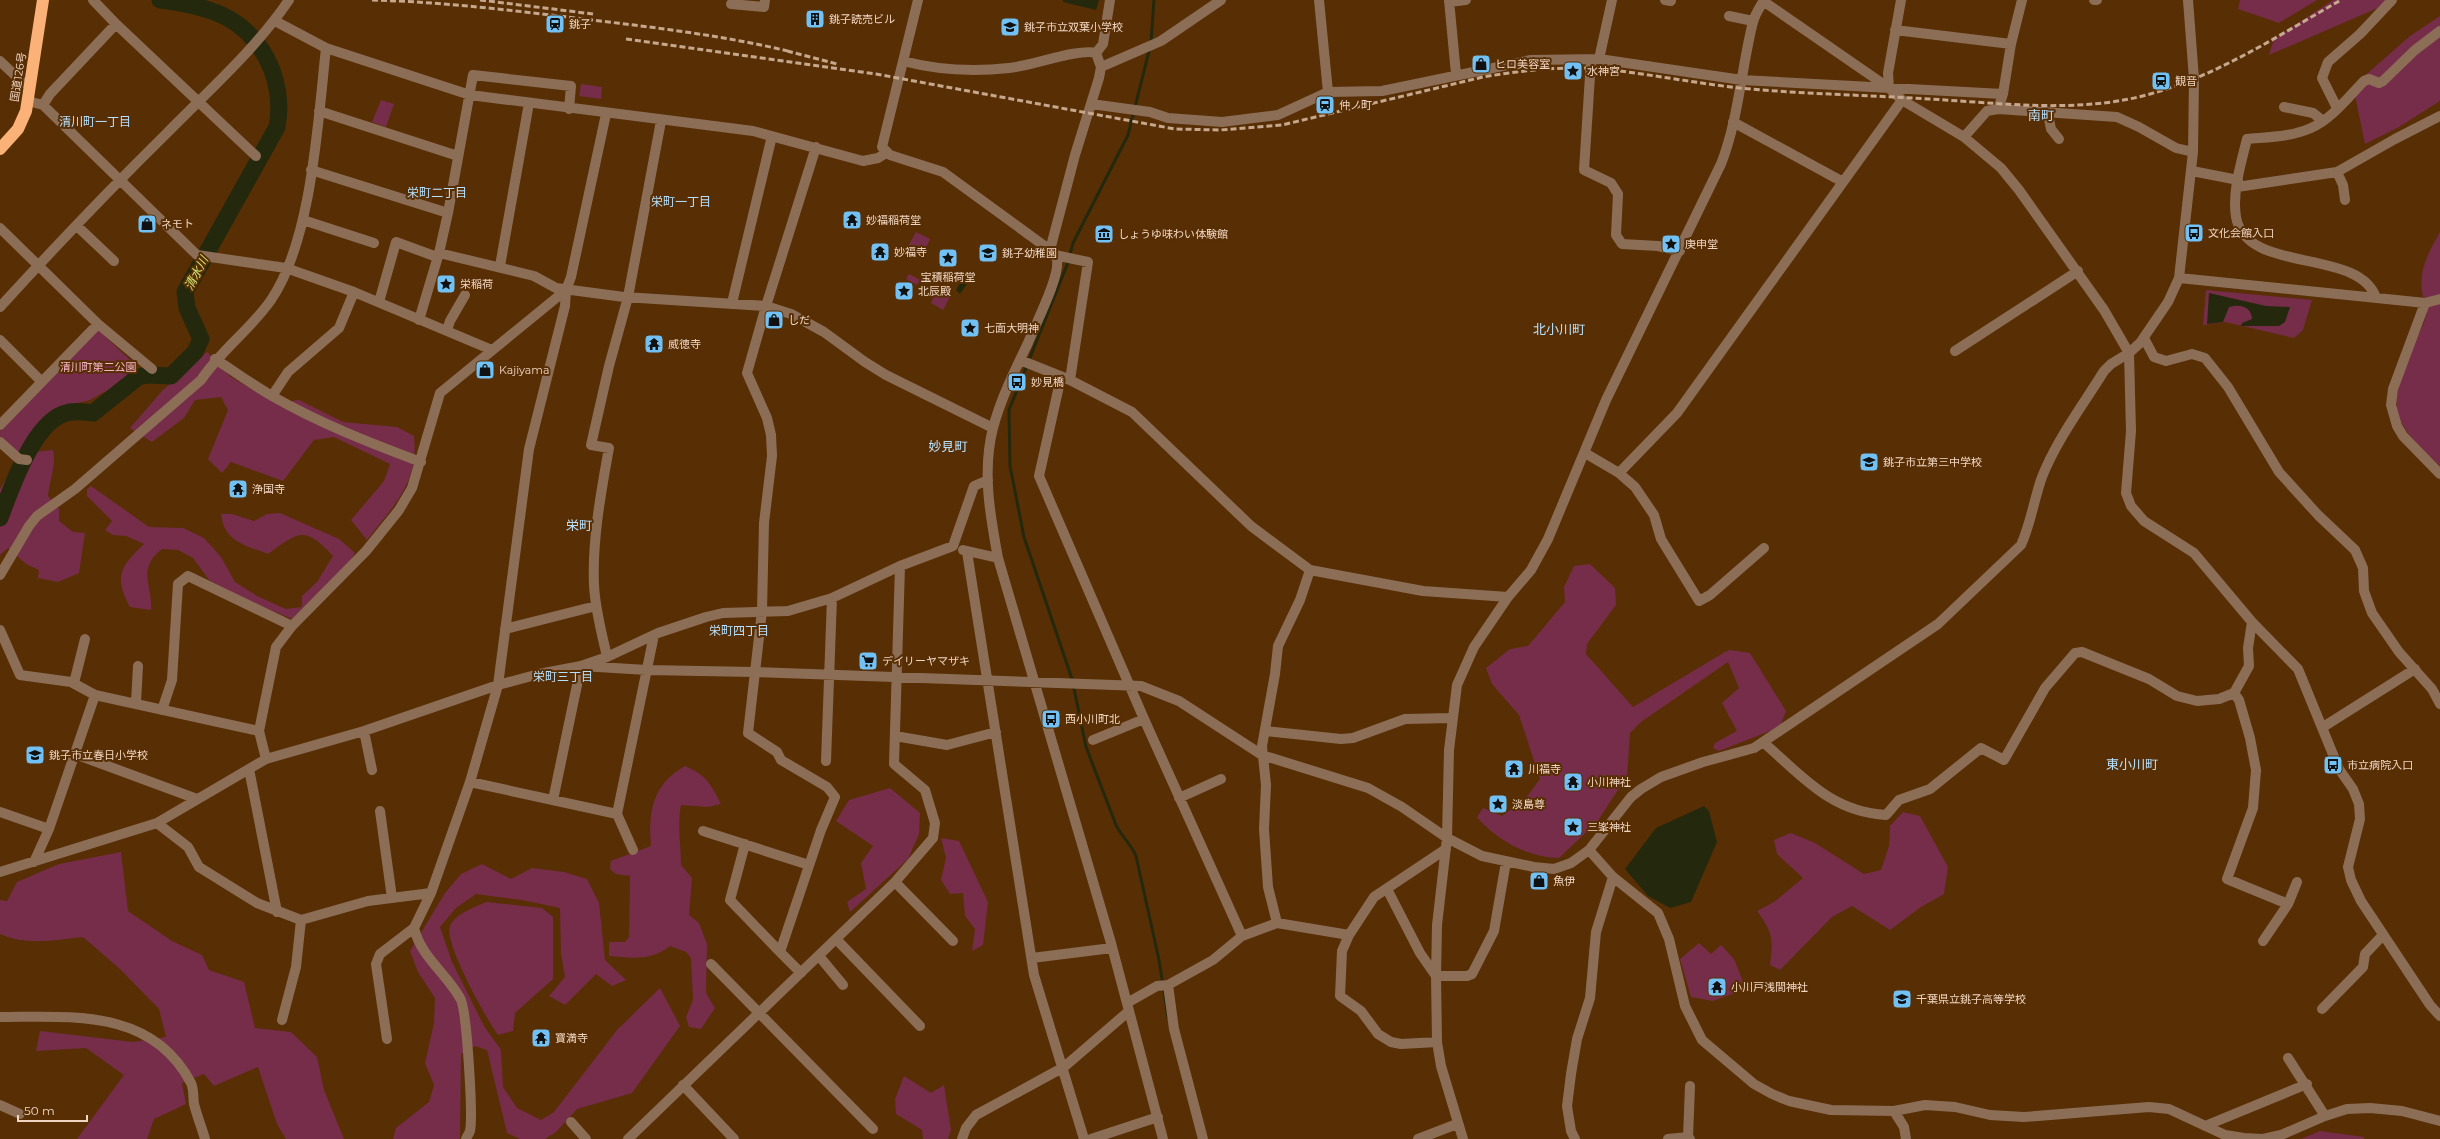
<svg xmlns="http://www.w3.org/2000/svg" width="2440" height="1139" font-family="Montserrat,'Noto Sans JP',sans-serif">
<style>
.green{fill:#762d49}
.water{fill:#24290d}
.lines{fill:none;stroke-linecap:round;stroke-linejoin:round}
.stream{stroke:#24290d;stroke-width:3}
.river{stroke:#24290d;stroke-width:17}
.minor{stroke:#8c6e57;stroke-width:10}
.highway{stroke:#fbb278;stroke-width:12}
.rail{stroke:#c6a88e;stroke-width:3;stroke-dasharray:6 3;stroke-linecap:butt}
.labels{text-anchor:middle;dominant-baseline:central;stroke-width:4;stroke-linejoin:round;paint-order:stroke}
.poi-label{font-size:11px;fill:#f0d6c2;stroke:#582e05;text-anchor:start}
.street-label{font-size:11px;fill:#f0d6c2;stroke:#582e05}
.park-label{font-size:11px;fill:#fab4ca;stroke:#582e05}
.neighbourhood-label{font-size:12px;fill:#b6e1fe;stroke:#582e05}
.water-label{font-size:12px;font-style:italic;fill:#d0e774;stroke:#582e05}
.quarter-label{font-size:13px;fill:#b6e1fe;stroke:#582e05}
</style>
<rect width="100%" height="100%" fill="#582e05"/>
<path class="green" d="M2240,0H2317L2279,23L2238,9Z
M2333,0H2396L2269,55L2274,39Z
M2440,16V101L2399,127L2365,144L2353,86L2410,36Z
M581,84L602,87L601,99L579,96Z
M381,100L394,104L386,127L372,122Z
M916,232L930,239L923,254L908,246Z
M2440,232V466C2389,417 2387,413 2413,346C2418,335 2425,323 2427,312C2428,306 2423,298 2422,292C2419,268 2429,252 2440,232Z
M925 277a5 5 0 1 1 10 0a5 5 0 1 1-10 0Z
M909,274L920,280L917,285L906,279Z
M2206,290L2312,300L2303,330L2294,338L2225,322L2203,325Z
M937,291L950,297L943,310L931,303Z
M98,330L142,371L90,400L67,406L45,422L20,455L0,436V431Z
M207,352L231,377L275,403L299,400L343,422L397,427L414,436C419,483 393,506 367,540L351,520L384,481L390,464L334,437L314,440L283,481L231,462L222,473L208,459L228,410L221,397L195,400L184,418L152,442L130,428L162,391Z
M53,450C56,467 50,478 48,496L59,509V521L73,532L85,533L79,573L58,582L38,578L39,570L26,564L8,548L0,555V489L15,464L30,463L34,452Z
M91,486L149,527L183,528L204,538L221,557L235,582L257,596L286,609L302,607V596L317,582L333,556C304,525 299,532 268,554C245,545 224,542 221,514H232L254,521L267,514L280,513L339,539L355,553L349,563L292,619L246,600L209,580L193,558L178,550L162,549C136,569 153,586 151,610L130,607C113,576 121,566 144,544L126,536L113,535L105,530L112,521L87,496V489Z
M1590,564L1615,588L1616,605L1587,644L1586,654L1633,707L1725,652L1730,650L1750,653L1786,711L1780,727L1719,751L1713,748L1715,743L1737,731L1722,703L1739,688L1728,662L1641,722L1630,733L1627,776L1597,822L1559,858C1529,858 1496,840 1477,817L1483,808L1502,816L1526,798L1540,779L1519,715L1492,684L1486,668L1510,649L1528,646L1565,602L1564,587L1574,566Z
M685,766C706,775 711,784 721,804L708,807L681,805C677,826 681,844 681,865L692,878L689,915L699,923L707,944L706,993L715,1008L701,1029L689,1027L686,1017L693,1000L691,958L686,952L670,946C651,961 632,958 609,956V942H625L629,937L630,876L616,874L610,869L611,861L651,846C648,811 653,784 685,766Z
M890,788L920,813L919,834L908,859L850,912L847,902L866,889L861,863L873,846L836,821L849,800Z
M1903,812L1920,816L1948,867L1944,894L1921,907L1890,930L1852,906L1832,917L1780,970L1770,965C1773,939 1773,932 1757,911L1774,902L1803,878L1777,854L1774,840L1791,833L1815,843L1864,874L1881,870L1889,846L1890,826Z
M941,838L959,841L988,902L983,945L972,951L975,929L965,916L963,893L950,894L941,880L946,858Z
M121,852L128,911L172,941L202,955L209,970L244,982L255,1028L291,1032L317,1057L324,1090L344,1139H286L277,1124L258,1067L214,1086L204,1074L182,1083L186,1104L154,1119L147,1139H77L124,1075L86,1048L36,1051L40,1031L133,1042L166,1037L159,1009L121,970L83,937C55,940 27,946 0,934V900L7,901L17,882L59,864Z
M482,864L511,879L532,868L564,872L587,879L599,903L605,960L626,980L612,986L596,974L565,1005L549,996L565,977L561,954L560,908L522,900L476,894L456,908L440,927L452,962L484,1026L501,1050L503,1087L517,1108L541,1120L554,1112L617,1030L660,988L680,1026L632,1093L577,1109L556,1132L545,1139H520L507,1133L487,1050L475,1046L461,1054L460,1139H393L396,1128L429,1102L434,1085L425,1063L434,1023L435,998L418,972L410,951L445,893L461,874Z
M486,902L542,908L553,917V979L515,1013L513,1031L498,1035C487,1020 443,942 450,926C455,914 475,907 486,902Z
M1699,943L1711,954L1721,945L1734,959L1746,989L1713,1001L1691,997L1680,959Z
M904,1076L931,1093L944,1085L951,1130L948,1139H923L922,1130L896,1114L895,1099Z
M2320,1131L2364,1137V1139H2301Z"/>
<path class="water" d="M1063,0H1099L1096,10L1063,2Z
M963,278L969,281L960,294L956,290Z
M2209,293L2266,306L2290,307L2285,322L2279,326H2241L2242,323L2252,319C2251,306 2240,304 2229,307L2223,322L2207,324Z
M1704,806L1709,811L1717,842L1691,902L1670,908L1648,896L1625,869L1656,828Z"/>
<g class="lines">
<path class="stream" d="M1151,42L1154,0
M1150,47L1128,135L1073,243L1067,265L1009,410L1010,466L1024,537L1072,679L1086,747L1116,825C1121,836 1132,845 1136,856L1159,960L1168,1017"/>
<path class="river" d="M0,518C11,489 32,426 63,414C73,410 83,412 93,413L138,377L147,375L171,376L195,352L201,339L187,308L185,292L277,127C281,107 279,90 272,70C251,18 211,6 160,0"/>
<path class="minor" d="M93,0L116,24
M918,0L882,147L890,155L943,172L1050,250C1053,253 1056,255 1057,260C1060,277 1035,325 1028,343C1015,370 1001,398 993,428C982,471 990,515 998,558L1111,943L1163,1139
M1319,0L1328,92
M1449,0L1456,74
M1665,0L1671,1
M2094,0H2097
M1763,1L1889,88L1902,100L1964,137L2001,168L2019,190L2104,310L2129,353L2131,431L2126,493L2131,506L2144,521L2194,553L2252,622L2298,669L2339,769L2353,789L2359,804L2360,819L2348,867L2351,880L2361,901L2430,1005L2440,1016
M1449,2L1466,0
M731,4L764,7L765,0
M1729,16L1753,21
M275,21L326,48L470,95L753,131L863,161L878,158L886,153
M1895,30L2011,44
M1096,53L1103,44L1110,0
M1599,59L1612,0
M1591,60L1584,170L1611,183L1618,194L1616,235L1622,244L1658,246L1680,251
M0,61L23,83L30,84
M903,61C937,70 973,72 1009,68C1031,66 1079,48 1096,53L1101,67L1099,78L1075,155L1050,250
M1101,67L1161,41L1221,0
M1889,88L1888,73L1901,0
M28,101L43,105L197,255L286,268L354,292L492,350
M1091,104L1150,112L1168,118L1222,122L1278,115L1328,92L1382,91L1531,60L1599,59L1742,80L2003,94
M43,105L50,94L116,24L256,156
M2284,107L2313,113L2323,121
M2337,108L2322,78L2328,62L2360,34L2392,0
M1998,109L2117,117L2139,127L2176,148L2193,152
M319,111L458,156
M2048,114L2051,129L2059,139
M1733,122L1843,182
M1964,137L1987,111L1998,109L2003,94L2011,44L2022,0
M311,170L448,213
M2192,171L2238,180
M2337,172L2343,185L2345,200
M2237,187L2337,172L2395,139L2440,116
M303,220L374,243
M77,226L114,261
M0,228L98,324L152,369
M439,253L534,276L556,288L624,297L766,306L791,314L824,332L865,362L886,375L993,428
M1055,255L1088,262L1070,380
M500,266L529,103
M2179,278L2406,301L2425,303L2440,299
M2376,298C2359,247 2246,275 2236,217C2232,192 2241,163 2247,139C2268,137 2291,137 2311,128C2332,119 2349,96 2364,81L2369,79L2379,83L2383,81L2415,50L2440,31
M379,302L396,242L437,257
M732,303L772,136
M2425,303L2393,389L2391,405L2397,426L2403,436L2440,474
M0,307C54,248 109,190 166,134C208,91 255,50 289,0
M419,320L439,253L448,213L473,75L571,86L569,109
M447,330L450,321L465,295
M2144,338L2154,357L2166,361L2192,354L2205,358L2228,387L2279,472L2318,515L2355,550L2363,568L2364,591L2372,613L2399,652L2432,689L2440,704
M0,340L42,382
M1955,351L2078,271
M215,359C234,371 253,385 272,396C319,423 370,443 421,462
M1020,360L1070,380L1132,412L1251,526L1310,570L1423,591L1508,597
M1061,377L1039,476L1144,719L1242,936
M272,396L288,372L339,328L354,292
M0,425L98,324
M0,442L19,459L27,460
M1585,453L1619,473L1635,487L1654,515L1661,539L1699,601L1710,595L1764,548
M1619,473L1677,413L1902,100
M963,550L998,558
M967,552L1034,975L1084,1139
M0,575L29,526L37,516L75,489L201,380C221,350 251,329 271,300C312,240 318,120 326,48
M505,629L596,606
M0,630L20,675L71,682L95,695L259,731
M607,657C602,634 595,609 594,585C592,541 601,492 609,448L591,445L609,366L628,297L661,121
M581,666L647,670L754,672L1141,686L1179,701L1262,755L1368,788L1402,807L1447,838L1482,856L1534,867L1554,869L1571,863L1589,850L1631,797L1641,789L1661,777L1703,762L1754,748L1763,742L1938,624L2021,545C2031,523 2034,499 2042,477C2057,439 2083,405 2104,371L2111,364L2129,353L2140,343L2168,302L2179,278L2193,152L2194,79L2188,0
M74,683L85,639
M2234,693L2239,700L2250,738L2256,770L2253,808L2227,879L2288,904
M136,702L138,666
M162,710L172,680L178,584L188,576L292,626
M2323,727L2415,669
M364,731L372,770
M1266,731L1341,739L1353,738L1405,719L1451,718
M895,736L947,745L996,732
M1093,740L1144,719
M1763,742C1802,776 1831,812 1886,815L1899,800L1930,789L1981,748L2004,760L2045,688L2075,653L2082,652L2149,679L2177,696L2197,701L2219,699L2234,693L2249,666L2248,648L2252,622
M75,754L197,799
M266,759L259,731L276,647L292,626L366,551L399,510L412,488L440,393L566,290
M826,761L832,598
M249,769L277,912
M470,782L617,814
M1179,798L1221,779
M553,800L581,666
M380,811L392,898
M0,812L49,829
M157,823L188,847L199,867L257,903L301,920L368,901L431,893
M703,831L809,865
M745,844L730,900L780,952
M633,850L617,814L654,635
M1589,850L1613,877L1658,913L1669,939L1685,1006L1702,1040L1754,1084L1772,1094L1789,1101L1831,1110L1894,1111L1925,1105L1955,1107L1990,1115L2024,1117L2149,1107L2169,1109L2225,1135L2244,1138L2263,1139L2281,1135L2325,1116L2347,1109L2370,1108L2402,1111L2440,1121
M34,862L49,829L95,695
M0,872L157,823L266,759L364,731L498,685L539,674L581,666L607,657L658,633L706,617L723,613L788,611L832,598L900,566L953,546L974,486L988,480
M895,882L953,941
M1387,889L1420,953L1436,976H1467L1472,974L1494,931L1506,862
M1277,923L1268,887L1264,829L1266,785L1262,746L1275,674L1278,646L1300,600L1310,570
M1349,935L1342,951L1340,996L1361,1011L1378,1034L1391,1042L1401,1044L1437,1042
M836,939L920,1026
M2263,941L2288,904L2297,882
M819,956L843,985
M1032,958L1112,948
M711,964L873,1129
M801,973L780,952L821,830L835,797L827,787L781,760L777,752L748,733L762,611L764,523L772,456L771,435L767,418L747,373L766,306L816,147
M1168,985L1174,1029L1203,1139
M1127,1003L1157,986L1168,985L1213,960L1242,936L1277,923L1349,935L1374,897L1446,849
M2322,1009L2363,967L2365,954L2383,935
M0,1017C71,1017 152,1008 191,1083C194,1089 193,1098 194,1104C197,1116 202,1128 205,1139
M282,1020L296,967L301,920
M387,1039L376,964L380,954L414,928
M2288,1058L2325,1116
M683,1085L734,1139
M1690,1086L1688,1137L1690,1139
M0,1105L20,1114
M1894,1111L1904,1127L1906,1139
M571,1122L586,1139
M2205,1126L2307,1084
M466,1139C467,1136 469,1134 470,1131C473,1116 467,1008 460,998C446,973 421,957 414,928L431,893L470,782L498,685L529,449L565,306L566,290L571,277L606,114
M628,1139L895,882L933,838L935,823L925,790L894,764L900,566
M962,1139L966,1128L976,1115L1064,1067L1129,1011
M1091,1139L1158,1117
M1418,1139L1457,1124
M1463,1139L1441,1066L1437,1042L1436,976L1437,925L1447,838L1449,750L1457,685L1474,647L1508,597L1531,570L1548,539L1606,400L1721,164C1739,118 1741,69 1753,22C1755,14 1760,7 1764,0
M1575,1139L1571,1131L1567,1106L1571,1074L1577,1039L1590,998L1596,932L1613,877
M1668,1139L1688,1137"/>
<path class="highway" d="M0,149L18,129L26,111L43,0"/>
<path class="rail" d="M372,0C445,2 518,11 592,20C659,28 726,36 792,52
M480,0L593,14
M626,39L876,74L1175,129L1220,130L1282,125L1483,77C1524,70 1569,65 1611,70C1654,75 1696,83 1739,88C1802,94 1866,95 1929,99C2002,103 2079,114 2150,94C2219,75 2279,35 2341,0
M787,51L837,64"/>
</g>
<defs>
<symbol id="building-square" viewBox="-11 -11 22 22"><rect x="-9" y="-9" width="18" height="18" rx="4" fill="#71c1f5" stroke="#582e05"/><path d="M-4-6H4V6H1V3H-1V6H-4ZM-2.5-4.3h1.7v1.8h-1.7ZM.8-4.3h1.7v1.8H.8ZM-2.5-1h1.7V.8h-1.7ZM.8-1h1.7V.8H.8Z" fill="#111"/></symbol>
<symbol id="station-square" viewBox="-11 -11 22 22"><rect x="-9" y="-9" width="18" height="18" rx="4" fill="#71c1f5" stroke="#582e05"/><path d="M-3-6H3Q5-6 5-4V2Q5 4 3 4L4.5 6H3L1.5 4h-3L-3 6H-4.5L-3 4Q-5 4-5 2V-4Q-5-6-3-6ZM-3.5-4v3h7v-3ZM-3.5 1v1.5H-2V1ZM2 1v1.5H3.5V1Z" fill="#111"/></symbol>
<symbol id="school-square" viewBox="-11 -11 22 22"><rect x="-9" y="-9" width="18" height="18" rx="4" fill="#71c1f5" stroke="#582e05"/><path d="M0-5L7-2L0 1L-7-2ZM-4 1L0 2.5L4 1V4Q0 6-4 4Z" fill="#111"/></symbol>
<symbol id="shop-square" viewBox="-11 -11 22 22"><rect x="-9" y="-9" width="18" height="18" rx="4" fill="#71c1f5" stroke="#582e05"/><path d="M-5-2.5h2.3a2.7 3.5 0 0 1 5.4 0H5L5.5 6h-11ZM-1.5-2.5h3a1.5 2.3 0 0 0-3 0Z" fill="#111"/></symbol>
<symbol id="sight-square" viewBox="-11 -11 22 22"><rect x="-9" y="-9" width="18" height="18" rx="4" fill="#71c1f5" stroke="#582e05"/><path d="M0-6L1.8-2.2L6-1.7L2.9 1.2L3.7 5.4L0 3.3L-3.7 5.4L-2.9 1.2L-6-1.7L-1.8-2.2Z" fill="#111"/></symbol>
<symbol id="temple-square" viewBox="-11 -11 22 22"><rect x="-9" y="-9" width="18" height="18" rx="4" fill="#71c1f5" stroke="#582e05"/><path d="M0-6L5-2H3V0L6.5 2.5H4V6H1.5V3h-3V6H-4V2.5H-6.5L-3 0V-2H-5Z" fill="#111"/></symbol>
<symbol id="bus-square" viewBox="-11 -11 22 22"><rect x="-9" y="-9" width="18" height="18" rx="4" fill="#71c1f5" stroke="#582e05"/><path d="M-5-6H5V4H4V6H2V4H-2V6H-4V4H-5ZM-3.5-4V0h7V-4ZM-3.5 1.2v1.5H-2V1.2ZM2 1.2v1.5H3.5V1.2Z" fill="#111"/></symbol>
<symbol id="museum-square" viewBox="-11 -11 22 22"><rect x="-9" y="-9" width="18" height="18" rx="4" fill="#71c1f5" stroke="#582e05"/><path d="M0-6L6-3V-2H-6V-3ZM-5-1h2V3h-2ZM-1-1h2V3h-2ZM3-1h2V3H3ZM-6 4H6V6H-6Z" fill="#111"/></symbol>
<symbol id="supermarket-square" viewBox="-11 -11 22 22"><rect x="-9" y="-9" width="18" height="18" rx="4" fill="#71c1f5" stroke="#582e05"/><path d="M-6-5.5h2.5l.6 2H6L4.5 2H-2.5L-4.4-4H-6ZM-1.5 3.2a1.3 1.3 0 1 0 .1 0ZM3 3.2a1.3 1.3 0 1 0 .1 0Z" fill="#111"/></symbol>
</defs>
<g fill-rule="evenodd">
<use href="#building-square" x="804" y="8" width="22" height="22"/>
<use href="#station-square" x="544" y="13" width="22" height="22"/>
<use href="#school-square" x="999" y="16" width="22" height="22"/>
<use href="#shop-square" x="1470" y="53" width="22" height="22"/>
<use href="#sight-square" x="1562" y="60" width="22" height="22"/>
<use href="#station-square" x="2150" y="70" width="22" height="22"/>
<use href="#station-square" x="1314" y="94" width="22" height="22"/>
<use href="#temple-square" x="841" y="209" width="22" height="22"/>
<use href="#shop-square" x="136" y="213" width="22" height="22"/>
<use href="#bus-square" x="2183" y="222" width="22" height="22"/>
<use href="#museum-square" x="1093" y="223" width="22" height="22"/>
<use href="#sight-square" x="1660" y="233" width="22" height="22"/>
<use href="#temple-square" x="869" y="241" width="22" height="22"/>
<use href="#school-square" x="977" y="242" width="22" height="22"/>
<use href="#sight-square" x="937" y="247" width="22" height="22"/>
<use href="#sight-square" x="435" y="273" width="22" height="22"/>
<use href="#sight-square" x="893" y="280" width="22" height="22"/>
<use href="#shop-square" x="763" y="309" width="22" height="22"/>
<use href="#sight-square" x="959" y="317" width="22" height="22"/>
<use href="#temple-square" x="643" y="333" width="22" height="22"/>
<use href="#shop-square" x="474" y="359" width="22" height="22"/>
<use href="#bus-square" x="1006" y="371" width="22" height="22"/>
<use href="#school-square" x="1858" y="451" width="22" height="22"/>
<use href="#temple-square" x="227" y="478" width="22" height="22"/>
<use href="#supermarket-square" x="857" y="650" width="22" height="22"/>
<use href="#bus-square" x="1040" y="708" width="22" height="22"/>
<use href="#school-square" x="24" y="744" width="22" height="22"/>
<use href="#bus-square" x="2322" y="754" width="22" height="22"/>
<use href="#temple-square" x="1503" y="758" width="22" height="22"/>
<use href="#temple-square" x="1562" y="771" width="22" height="22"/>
<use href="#sight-square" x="1487" y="793" width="22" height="22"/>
<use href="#sight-square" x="1562" y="816" width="22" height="22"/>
<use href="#shop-square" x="1528" y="870" width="22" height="22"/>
<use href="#temple-square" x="1706" y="976" width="22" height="22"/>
<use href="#school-square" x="1891" y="988" width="22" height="22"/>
<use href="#temple-square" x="530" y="1027" width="22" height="22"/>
</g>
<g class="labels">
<g class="poi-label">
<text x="829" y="19">銚子読売ビル</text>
<text x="569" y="24">銚子</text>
<text x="1024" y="27">銚子市立双葉小学校</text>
<text x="1495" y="64">ヒロ美容室</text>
<text x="1587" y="71">水神宮</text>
<text x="2175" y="81">観音</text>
<text x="1339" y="105">仲ノ町</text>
<text x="866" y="220">妙福稲荷堂</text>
<text x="161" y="224">ネモト</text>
<text x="2208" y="233">文化会館入口</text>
<text x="1118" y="234">しょうゆ味わい体験館</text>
<text x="1685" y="244">庚申堂</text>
<text x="894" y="252">妙福寺</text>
<text x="1002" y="253">銚子幼稚園</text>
<text x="948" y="277" text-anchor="middle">宝積稲荷堂</text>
<text x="460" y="284">栄稲荷</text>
<text x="918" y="291">北辰殿</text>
<text x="788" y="320">しだ</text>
<text x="984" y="328">七面大明神</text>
<text x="668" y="344">威徳寺</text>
<text x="499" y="370">Kajiyama</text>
<text x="1031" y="382">妙見橋</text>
<text x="1883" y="462">銚子市立第三中学校</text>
<text x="252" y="489">浄国寺</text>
<text x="882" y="661">デイリーヤマザキ</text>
<text x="1065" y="719">西小川町北</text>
<text x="49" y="755">銚子市立春日小学校</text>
<text x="2347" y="765">市立病院入口</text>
<text x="1528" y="769">川福寺</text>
<text x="1587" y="782">小川神社</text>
<text x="1512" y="804">淡島尊</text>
<text x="1587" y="827">三峯神社</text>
<text x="1553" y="881">魚伊</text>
<text x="1731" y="987">小川戸浅間神社</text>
<text x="1916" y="999">千葉県立銚子高等学校</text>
<text x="555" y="1038">寶満寺</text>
</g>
<g class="street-label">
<text transform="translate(18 77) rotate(-81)">国道126号</text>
</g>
<g class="park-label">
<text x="98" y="367">清川町第二公園</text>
</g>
<g class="neighbourhood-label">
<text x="95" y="121">清川町一丁目</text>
<text x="437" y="192">栄町二丁目</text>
<text x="681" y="201">栄町一丁目</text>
<text x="739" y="630">栄町四丁目</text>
<text x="563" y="676">栄町三丁目</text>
</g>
<g class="water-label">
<text transform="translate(196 273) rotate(-62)">清水川</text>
</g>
<g class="quarter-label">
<text x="2041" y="115">南町</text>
<text x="1559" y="329">北小川町</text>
<text x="948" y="446">妙見町</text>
<text x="579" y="525">栄町</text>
<text x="2132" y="764">東小川町</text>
</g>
</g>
<path d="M18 1115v6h69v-6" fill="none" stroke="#f0d6c2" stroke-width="2"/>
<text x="24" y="1115" font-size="12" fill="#f0d6c2" stroke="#582e05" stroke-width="3" paint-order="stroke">50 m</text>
</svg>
